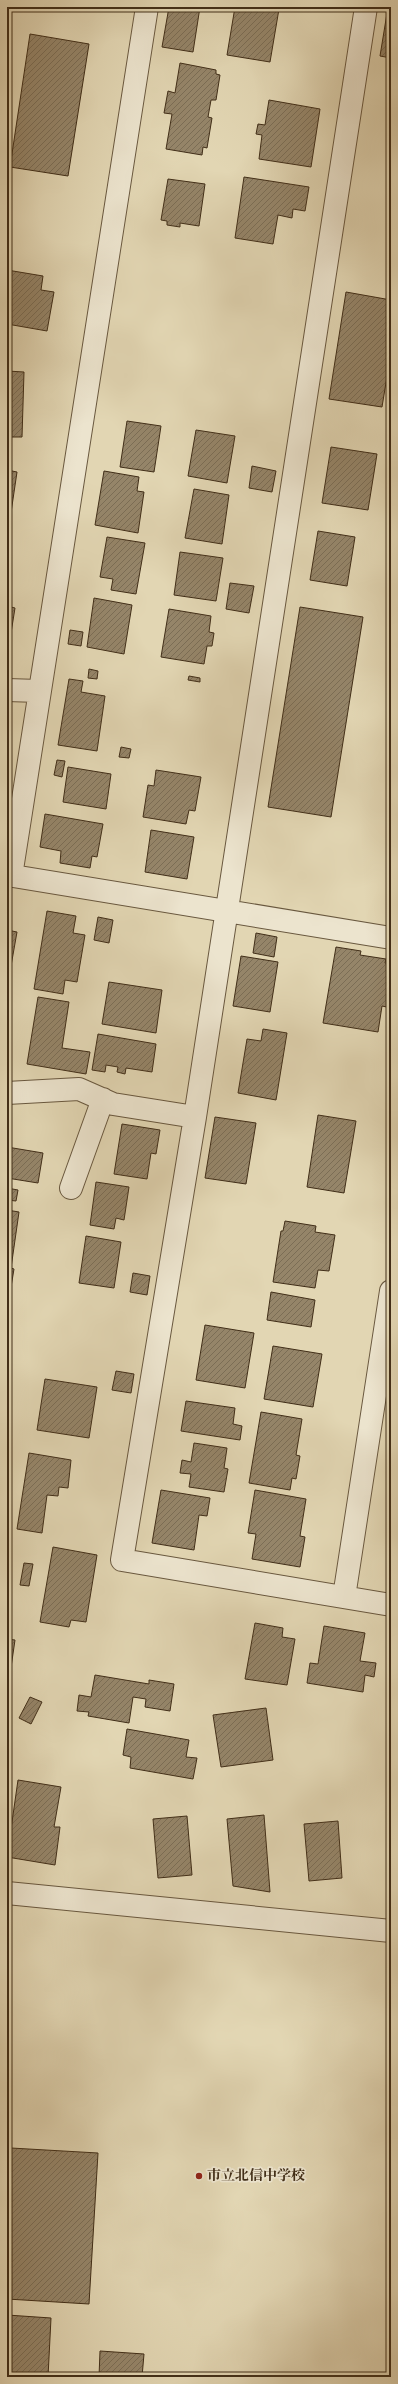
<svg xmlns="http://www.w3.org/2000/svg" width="398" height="2384" font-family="'Old Standard TT','Noto Serif JP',serif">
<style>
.building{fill:url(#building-hatch);stroke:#412e18}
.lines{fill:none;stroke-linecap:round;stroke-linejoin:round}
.street-casing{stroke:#69583f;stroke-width:24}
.street{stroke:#ece4ce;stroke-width:22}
.poi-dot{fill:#8f2418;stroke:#ece4ce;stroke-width:1.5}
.labels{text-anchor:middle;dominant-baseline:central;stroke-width:3.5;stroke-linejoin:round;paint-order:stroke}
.poi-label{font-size:14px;font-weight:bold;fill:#412e18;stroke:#ece4ce;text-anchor:start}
</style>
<defs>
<pattern id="building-hatch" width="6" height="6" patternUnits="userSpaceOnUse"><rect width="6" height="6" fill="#958569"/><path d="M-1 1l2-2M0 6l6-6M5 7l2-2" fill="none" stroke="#7b6d55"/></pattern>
</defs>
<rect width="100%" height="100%" fill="#e2d6b3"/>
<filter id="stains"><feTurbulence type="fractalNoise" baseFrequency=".005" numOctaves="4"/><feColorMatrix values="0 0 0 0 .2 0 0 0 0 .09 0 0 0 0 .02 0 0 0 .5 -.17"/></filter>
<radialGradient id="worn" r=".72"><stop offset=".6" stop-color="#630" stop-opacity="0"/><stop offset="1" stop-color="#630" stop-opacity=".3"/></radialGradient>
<path class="building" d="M169,7H200L193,52L162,47Z
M235,7L279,9L270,62L227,55Z
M388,7H391V58L380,56Z
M30,34L89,44L68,176L10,167Z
M180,63L216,70V74L220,75L216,100H211L208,117L212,118L207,148L203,147L202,155L166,149L172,114L164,113L168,91L175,93Z
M269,100L320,109L311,167L259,159L262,135L256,134L258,124L265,125Z
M244,177L309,187L305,211L293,209L292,218L278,215L273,244L235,238Z
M168,179L205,184L199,226L180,223V227L167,225V221L161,220Z
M7,270L43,276L41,290L54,292L47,331L7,324Z
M346,292L391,300V352L382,407L329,399Z
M7,371L24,372L22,437H7Z
M127,421L161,426L154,472L120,467Z
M196,430L235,436L227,483L188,476Z
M331,447L377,454L368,510L322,503Z
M390,455H391V469L388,468Z
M252,466L276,471L272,492L249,488Z
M7,470L17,472L8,533H7Z
M104,471L139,477L137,491L144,492L138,533L95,525Z
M194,489L229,495L222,544L185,538Z
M318,531L355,537L347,586L310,580Z
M107,537L145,543L136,594L111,590L113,579L100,577Z
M180,552L223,558L216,601L174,595Z
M230,583L254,586L249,613L226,609Z
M94,598L132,605L124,654L87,647Z
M7,606L15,608L7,658Z
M300,607L363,617L331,817L268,807Z
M169,609L211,616L209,632L214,633L212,646H207L204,664L161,657Z
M70,630L83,632L81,646L68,644Z
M89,669L98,671L97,679L88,678Z
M189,676L200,678V682L188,680Z
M69,679L83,681L81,692L105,696L97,751L58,745Z
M121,747L131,749L129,758L119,757Z
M57,760L65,761L62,777L54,775Z
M68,767L111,774L106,809L63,802Z
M156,770L201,777L195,811L189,810L186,824L143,817L148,785L154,786Z
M45,814L103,824L97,857L92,856L90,868L60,863L61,851L40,847Z
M151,830L194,837L187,879L145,872Z
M47,911L76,916L73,933L85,935L77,982L65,980L63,994L34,989Z
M98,917L113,920L109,943L94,940Z
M7,930L17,932L8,983H7Z
M256,933L277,937L274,957L253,953Z
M336,947L361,951L360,955L386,959L385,963L391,964V1008L382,1006L378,1032L323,1023Z
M241,956L278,962L270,1012L233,1006Z
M109,982L162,990L156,1033L102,1024Z
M38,997L69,1002L62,1048L90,1052L86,1074L27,1064Z
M263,1029L287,1033L276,1100L238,1093L247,1039L261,1041Z
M98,1034L156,1044L152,1072L126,1068L125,1074L117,1072L118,1067L106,1065L105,1072L92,1070Z
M318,1115L356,1121L344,1193L307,1187Z
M215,1117L256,1123L246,1184L205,1178Z
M122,1124L160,1130L156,1154L151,1153L147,1179L114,1174Z
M7,1147L43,1153L38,1183L7,1178Z
M96,1182L129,1187L124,1220L116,1218L114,1229L90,1225Z
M7,1188L18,1190L16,1201L7,1200Z
M7,1210L19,1212L11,1268L14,1269L8,1305Z
M285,1221L316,1226L315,1232L335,1235L329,1271L318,1270L315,1288L273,1282L281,1231H283Z
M86,1236L121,1242L114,1288L79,1283Z
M133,1273L150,1276L147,1295L130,1292Z
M271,1292L315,1300L311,1327L267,1320Z
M205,1325L254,1333L245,1388L196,1380Z
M273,1346L322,1354L313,1407L264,1399Z
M116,1371L134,1374L131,1393L112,1390Z
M45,1379L97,1387L89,1438L37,1430Z
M186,1401L235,1408L233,1424L242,1426L240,1440L181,1431Z
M261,1412L302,1419L296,1455L300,1456L296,1479L292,1478L290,1490L249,1483Z
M194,1443L227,1448L224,1468L228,1469L224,1492L189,1487L191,1474L180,1473L182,1460L191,1462Z
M29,1453L71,1460L68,1488L59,1487L58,1496L47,1495L42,1533L17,1529Z
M161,1490L210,1498L207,1516L199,1515L194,1550L152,1543Z
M255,1490L306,1499L300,1536L305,1537L300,1567L252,1559L256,1534L248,1533Z
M53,1547L97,1555L86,1622L71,1620L69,1627L40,1622Z
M24,1563L33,1564L29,1586L20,1585Z
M255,1623L283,1628L282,1637L295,1639L287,1685L245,1679Z
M324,1626L365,1633L360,1661L376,1663L374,1677L365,1675L363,1692L307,1683L310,1663L318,1664Z
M7,1639L15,1640L8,1688H7Z
M95,1675L149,1684V1680L174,1684L170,1711L145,1707L146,1699L133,1697L129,1723L88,1716L89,1712L77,1711L79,1695L91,1697Z
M30,1697L42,1702L31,1724L19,1718Z
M266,1708L273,1760L221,1767L213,1715Z
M127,1729L189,1740L186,1757L197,1758L193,1779L130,1768L131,1757L123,1755Z
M18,1780L61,1787L54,1827H60L55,1865L7,1857Z
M264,1815L270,1892L233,1886L227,1819Z
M187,1816L192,1875L158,1878L153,1819Z
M338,1821L342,1878L309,1881L304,1824Z
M11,2148L98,2153L89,2304L7,2299V2216Z
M7,2315L51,2318L48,2377H7Z
M100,2351L144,2354L142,2377H99Z"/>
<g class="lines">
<defs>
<path id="street" d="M7,690L39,691
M7,875L391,938
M11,876L147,7
M7,1093L79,1089L113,1104L195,1117L122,1560L391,1605
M195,1117L366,7
M71,1188L103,1099
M344,1597L391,1291
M7,1893L391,1931"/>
</defs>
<use href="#street" class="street-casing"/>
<use href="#street" class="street"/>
</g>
<circle class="poi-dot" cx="199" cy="2176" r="4"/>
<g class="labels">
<g class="poi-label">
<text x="207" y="2176">市立北信中学校</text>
</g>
</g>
<rect width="398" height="2384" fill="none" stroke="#e2d6b3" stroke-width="24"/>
<rect x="8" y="8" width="382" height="2368" fill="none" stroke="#412e18" stroke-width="2"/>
<rect x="12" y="12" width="374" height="2360" fill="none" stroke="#412e18"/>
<rect width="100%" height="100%" filter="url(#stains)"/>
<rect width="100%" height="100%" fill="url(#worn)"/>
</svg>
